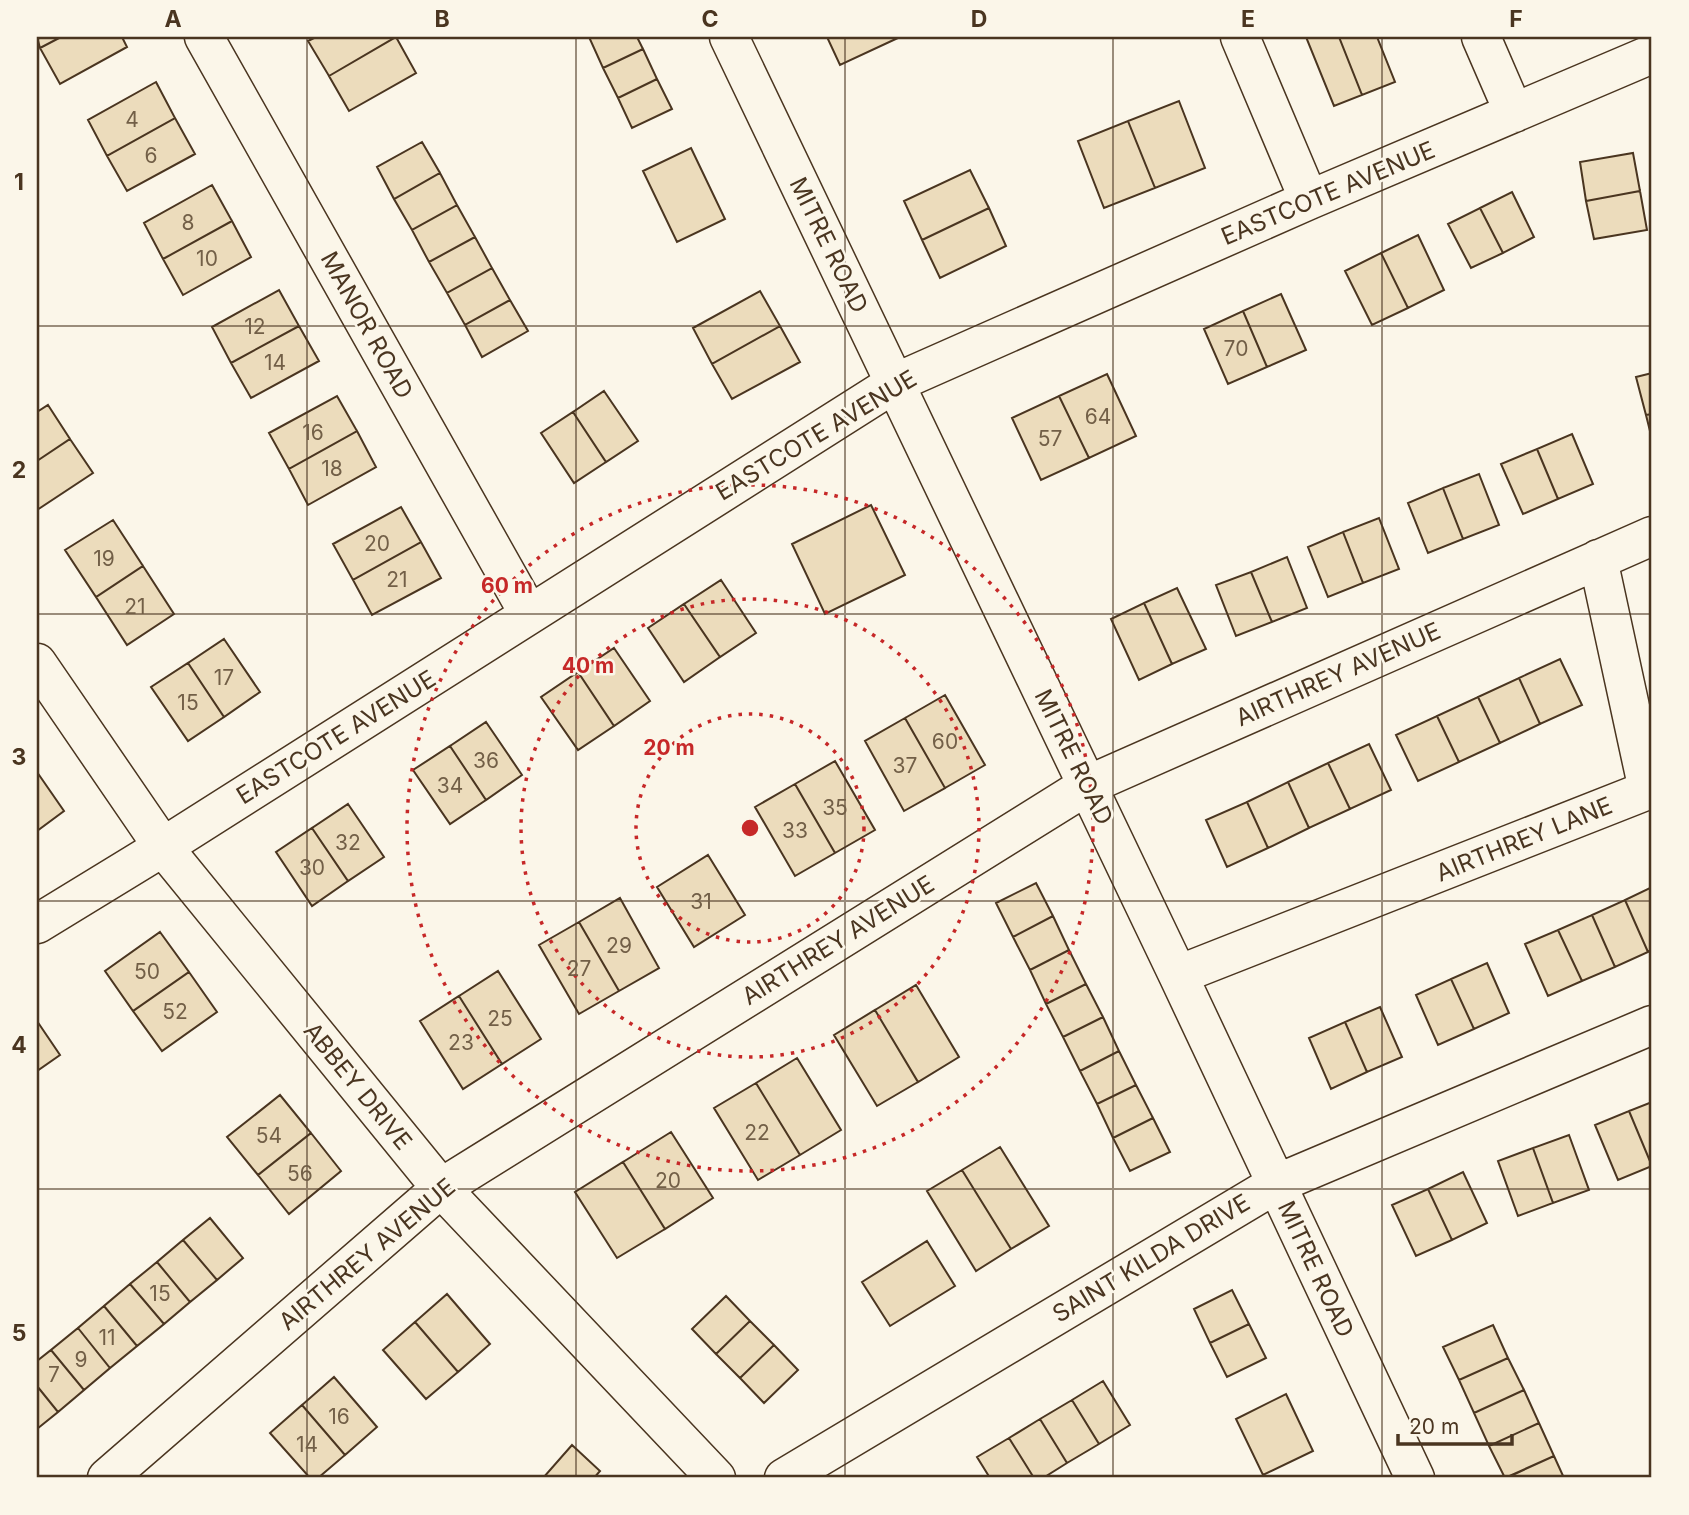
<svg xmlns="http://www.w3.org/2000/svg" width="1689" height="1515" font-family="Inter,sans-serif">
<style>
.building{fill:#ecdcbc;stroke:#4a3520;stroke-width:2}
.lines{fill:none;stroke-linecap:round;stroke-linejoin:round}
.minor-casing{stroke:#4a3520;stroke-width:41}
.minor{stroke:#fbf6e9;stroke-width:38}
.grid{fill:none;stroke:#4a3520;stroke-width:2;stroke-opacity:0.55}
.ring{fill:none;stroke:#c62828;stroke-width:3.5;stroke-dasharray:3.5 7}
.labels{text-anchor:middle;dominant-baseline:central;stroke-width:5;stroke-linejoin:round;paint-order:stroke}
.number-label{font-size:21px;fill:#725f47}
.street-label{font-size:24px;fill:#4a3520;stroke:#fbf6e9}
.centre{fill:#c62828;stroke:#fbf6e9;stroke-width:3.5}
.ring-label{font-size:21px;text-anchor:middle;font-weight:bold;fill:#c62828;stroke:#fbf6e9;stroke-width:5;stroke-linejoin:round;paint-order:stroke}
.neatline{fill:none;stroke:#4a3520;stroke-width:2.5}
.grid-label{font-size:23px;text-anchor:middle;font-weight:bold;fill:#4a3520}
</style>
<rect width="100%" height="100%" fill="#fbf6e9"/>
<path class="building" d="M37,37H61L40,48Z
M61,37H122L127,47L60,84L40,48Z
M316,37H396L329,76L308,41Z
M396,37L416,73L349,111L329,76Z
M589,37H637L643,49L603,68Z
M827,37H900L840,65Z
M1306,37H1339L1362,95L1334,106Z
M1339,37H1377L1395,82L1362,95Z
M643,49L657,79L618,98L603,68Z
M657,79L672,109L632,128L618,98Z
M156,82L175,118L107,156L88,120Z
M1179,101L1205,168L1155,188L1128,121Z
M175,118L195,154L127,191L107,156Z
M1128,121L1155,188L1104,208L1078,141Z
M422,142L440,173L394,199L377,167Z
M691,148L725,219L677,242L643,171Z
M1633,153L1640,191L1586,201L1580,162Z
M970,170L989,208L922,240L904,201Z
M440,173L457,205L412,230L394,199Z
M212,185L232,221L163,259L144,223Z
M1640,191L1647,230L1594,239L1586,201Z
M1512,192L1534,237L1503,253L1480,208Z
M457,205L475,237L429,262L412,230Z
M989,208L1006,246L940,278L922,240Z
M1480,208L1503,253L1471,268L1448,224Z
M232,221L251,257L183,295L163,259Z
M1418,235L1444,290L1408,308L1381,253Z
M475,237L492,268L447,293L429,262Z
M1381,253L1408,308L1372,325L1345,271Z
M492,268L510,300L465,325L447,293Z
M279,290L299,326L231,363L212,327Z
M760,291L780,326L712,364L693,328Z
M1281,294L1306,350L1267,367L1243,311Z
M510,300L528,331L482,357L465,325Z
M1243,311L1267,367L1228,384L1204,329Z
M299,326L319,361L251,398L231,363Z
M780,326L800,362L732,399L712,364Z
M1652,373V414L1646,415L1636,377Z
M1107,374L1136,436L1089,458L1059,396Z
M604,391L638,441L606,462L573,412Z
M337,396L357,431L289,469L269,433Z
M1059,396L1089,458L1041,480L1012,418Z
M48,405L70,439L37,461V412Z
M573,412L606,462L574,483L541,433Z
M1652,414V439L1646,415Z
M357,431L376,467L308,505L289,469Z
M1572,434L1593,484L1558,499L1537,449Z
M70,439L93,473L37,510V461Z
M1537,449L1558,499L1523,514L1501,464Z
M1479,474L1499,525L1463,539L1443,488Z
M1443,488L1463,539L1428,553L1408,503Z
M871,505L905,575L825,614L792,544Z
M401,507L421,542L353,580L333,544Z
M1379,518L1399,569L1363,583L1343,532Z
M113,520L143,566L96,597L65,550Z
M1343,532L1363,583L1328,597L1308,547Z
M421,542L441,578L372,615L353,580Z
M1287,557L1307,608L1272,622L1251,572Z
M143,566L174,614L127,645L96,597Z
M1251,572L1272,622L1236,636L1216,585Z
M721,580L756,633L720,657L684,604Z
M1177,588L1206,649L1172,664L1144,603Z
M1144,603L1172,664L1139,680L1111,619Z
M684,604L720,657L684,682L648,628Z
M224,639L260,692L224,717L188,663Z
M614,648L650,701L614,726L578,672Z
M1560,659L1582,705L1540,724L1519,678Z
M188,663L224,717L188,741L151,687Z
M578,672L614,726L578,750L541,697Z
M1519,678L1540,724L1500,743L1478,697Z
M945,695L985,765L945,788L905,718Z
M1478,697L1500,743L1459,762L1437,716Z
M1437,716L1459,762L1418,781L1396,735Z
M905,718L945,788L904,811L865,741Z
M486,722L522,775L486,800L450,746Z
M1369,744L1391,790L1350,809L1328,763Z
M450,746L486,800L450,824L413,770Z
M835,761L875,830L835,853L795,784Z
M1328,763L1350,809L1309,828L1288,782Z
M37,772L64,811L37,831Z
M1288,782L1309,828L1268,848L1247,802Z
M795,784L835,853L795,876L755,807Z
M1247,802L1268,848L1227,867L1206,820Z
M348,804L384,857L348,881L312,828Z
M312,828L348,881L312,906L276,852Z
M708,855L745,915L694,947L657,887Z
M1036,883L1053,916L1013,937L996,903Z
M1652,887V950L1648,952L1625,900Z
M620,898L659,968L619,991L579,922Z
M1625,900L1648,952L1615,967L1592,915Z
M1592,915L1615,967L1582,981L1558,930Z
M1053,916L1069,950L1030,970L1013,937Z
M579,922L619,991L579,1014L539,945Z
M1558,930L1582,981L1548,996L1525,944Z
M160,932L189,972L133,1011L105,971Z
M1069,950L1086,984L1046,1004L1030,970Z
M1487,963L1509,1013L1474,1029L1451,979Z
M498,971L541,1039L502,1064L459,996Z
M189,972L217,1012L162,1051L133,1011Z
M1451,979L1474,1029L1438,1045L1416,995Z
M1086,984L1103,1017L1063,1037L1046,1004Z
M916,985L959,1057L918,1082L875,1010Z
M459,996L502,1064L463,1089L420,1021Z
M1380,1007L1402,1057L1367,1072L1345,1022Z
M875,1010L918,1082L877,1106L834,1035Z
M1103,1017L1119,1051L1080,1071L1063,1037Z
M37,1021L60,1055L37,1071Z
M1345,1022L1367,1072L1331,1089L1309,1038Z
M1119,1051L1136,1085L1097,1104L1080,1071Z
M797,1058L841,1130L800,1155L756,1083Z
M756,1083L800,1155L758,1180L714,1108Z
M1136,1085L1153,1118L1113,1138L1097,1104Z
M280,1095L311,1133L258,1175L227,1137Z
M1652,1102V1166L1629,1111Z
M1629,1111L1652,1166L1618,1180L1595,1125Z
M1153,1118L1170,1152L1130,1171L1113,1138Z
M671,1132L713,1198L665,1229L623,1162Z
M311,1133L341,1171L289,1214L258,1175Z
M1569,1135L1589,1190L1553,1203L1533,1148Z
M1000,1147L1049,1226L1011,1249L962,1170Z
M1533,1148L1553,1203L1518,1216L1498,1161Z
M623,1162L665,1229L617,1258L575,1192Z
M962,1170L1011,1249L976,1271L927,1191Z
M1463,1172L1487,1223L1452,1240L1428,1189Z
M1428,1189L1452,1240L1416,1256L1392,1205Z
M210,1218L243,1258L217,1280L183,1240Z
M183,1240L217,1280L190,1302L157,1262Z
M927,1241L955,1286L890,1326L862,1282Z
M157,1262L190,1302L164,1324L130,1284Z
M130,1284L164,1324L137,1346L104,1306Z
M1232,1290L1249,1324L1210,1343L1194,1309Z
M447,1294L490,1344L458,1372L415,1322Z
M726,1296L750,1321L716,1354L692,1329Z
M104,1306L137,1346L110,1368L78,1328Z
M750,1321L774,1345L740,1378L716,1354Z
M415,1322L458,1372L426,1399L383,1350Z
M1249,1324L1266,1358L1227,1377L1210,1343Z
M1493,1325L1508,1358L1459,1380L1443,1347Z
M78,1328L110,1368L84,1390L51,1350Z
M774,1345L798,1370L764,1403L740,1378Z
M51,1350L84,1390L58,1412L37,1386V1361Z
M1508,1358L1524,1390L1474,1413L1459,1380Z
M334,1377L377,1427L345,1455L302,1405Z
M1103,1381L1130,1425L1099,1444L1072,1400Z
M37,1386L58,1412L37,1429Z
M1524,1390L1539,1423L1489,1446L1474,1413Z
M1286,1394L1313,1451L1263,1475L1236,1419Z
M1072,1400L1099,1444L1067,1463L1040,1419Z
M302,1405L345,1455L318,1478H310L270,1433Z
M1040,1419L1067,1463L1043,1478H1034L1009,1438Z
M1539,1423L1554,1456L1505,1478L1489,1446Z
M1009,1438L1034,1478H990L977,1457Z
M572,1445L600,1471L594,1478H543Z
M1554,1456L1564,1478H1506Z"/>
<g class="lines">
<defs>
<path id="minor" d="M204,37L529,614
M729,37L1178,975L1415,1478
M1240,37L1309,200
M1481,37L1514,113
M37,663L163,847L441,1188L716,1478
M37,924L163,847L895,383L1309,200L1652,54
M1178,975L1648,790L1598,559
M107,1478L441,1188L1088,785L1652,536
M784,1478L1276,1184L1652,1025"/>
</defs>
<use href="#minor" class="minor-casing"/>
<use href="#minor" class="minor"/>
</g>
<path class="grid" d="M307,37V1478M576,37V1478M845,37V1478M1113,37V1478M1382,37V1478M37,326H1652M37,614H1652M37,901H1652M37,1189H1652"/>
<g class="ring">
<circle cx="750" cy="828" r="114"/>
<circle cx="750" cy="828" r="229"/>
<circle cx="750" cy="828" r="343"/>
</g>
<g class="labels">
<g class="number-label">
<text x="132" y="119">4</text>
<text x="151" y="155">6</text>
<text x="188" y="222">8</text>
<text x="207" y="258">10</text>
<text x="255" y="326">12</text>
<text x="1236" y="348">70</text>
<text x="275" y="362">14</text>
<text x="1098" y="416">64</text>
<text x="313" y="432">16</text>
<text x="1050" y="438">57</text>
<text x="332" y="468">18</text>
<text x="377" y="543">20</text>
<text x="104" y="558">19</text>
<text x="397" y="579">21</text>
<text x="135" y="606">21</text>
<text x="224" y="677">17</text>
<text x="188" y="702">15</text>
<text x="945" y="741">60</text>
<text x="486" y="760">36</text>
<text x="905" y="765">37</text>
<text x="450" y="785">34</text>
<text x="835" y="807">35</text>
<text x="795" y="830">33</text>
<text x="348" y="842">32</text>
<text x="312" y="867">30</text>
<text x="701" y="901">31</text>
<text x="619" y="945">29</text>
<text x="579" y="968">27</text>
<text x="147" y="971">50</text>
<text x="175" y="1011">52</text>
<text x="500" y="1018">25</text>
<text x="461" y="1042">23</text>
<text x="757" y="1132">22</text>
<text x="269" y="1135">54</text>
<text x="300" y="1173">56</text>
<text x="668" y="1180">20</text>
<text x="160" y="1293">15</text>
<text x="107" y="1337">11</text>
<text x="81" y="1359">9</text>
<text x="54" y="1374">7</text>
<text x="339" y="1416">16</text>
<text x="307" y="1444">14</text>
</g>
<g class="street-label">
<text transform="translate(1328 193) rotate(-23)">EASTCOTE AVENUE</text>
<text transform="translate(829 245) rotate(64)">MITRE ROAD</text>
<text transform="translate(367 325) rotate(61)">MANOR ROAD</text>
<text transform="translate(816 435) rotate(-31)">EASTCOTE AVENUE</text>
<text transform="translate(1338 674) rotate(-24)">AIRTHREY AVENUE</text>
<text transform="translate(336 737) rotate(-32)">EASTCOTE AVENUE</text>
<text transform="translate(1074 757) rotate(64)">MITRE ROAD</text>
<text transform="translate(1524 839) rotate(-22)">AIRTHREY LANE</text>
<text transform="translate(838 940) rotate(-32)">AIRTHREY AVENUE</text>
<text transform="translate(358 1086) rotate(51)">ABBEY DRIVE</text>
<text transform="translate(367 1254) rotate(-40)">AIRTHREY AVENUE</text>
<text transform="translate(1151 1258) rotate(-31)">SAINT KILDA DRIVE</text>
<text transform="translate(1316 1269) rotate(65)">MITRE ROAD</text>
</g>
</g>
<circle cx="750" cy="828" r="10" class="centre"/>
<g class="ring-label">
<text x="507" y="593">60 m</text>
<text x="588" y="673">40 m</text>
<text x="669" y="755">20 m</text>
</g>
<rect width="1689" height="1515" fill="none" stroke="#fbf6e9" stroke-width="77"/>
<path d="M1398 1434v10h114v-10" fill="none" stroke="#4a3520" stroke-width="3.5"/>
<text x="1409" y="1434" font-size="21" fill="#4a3520" stroke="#fbf6e9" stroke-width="5" paint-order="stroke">20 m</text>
<rect x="38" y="38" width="1612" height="1438" class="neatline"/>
<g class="grid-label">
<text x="173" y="27">A</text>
<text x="442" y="27">B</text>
<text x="710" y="27">C</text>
<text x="979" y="27">D</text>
<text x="1248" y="27">E</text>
<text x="1516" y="27">F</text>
<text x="19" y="190">1</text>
<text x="19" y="478">2</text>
<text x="19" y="765">3</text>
<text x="19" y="1053">4</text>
<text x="19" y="1341">5</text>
</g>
</svg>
